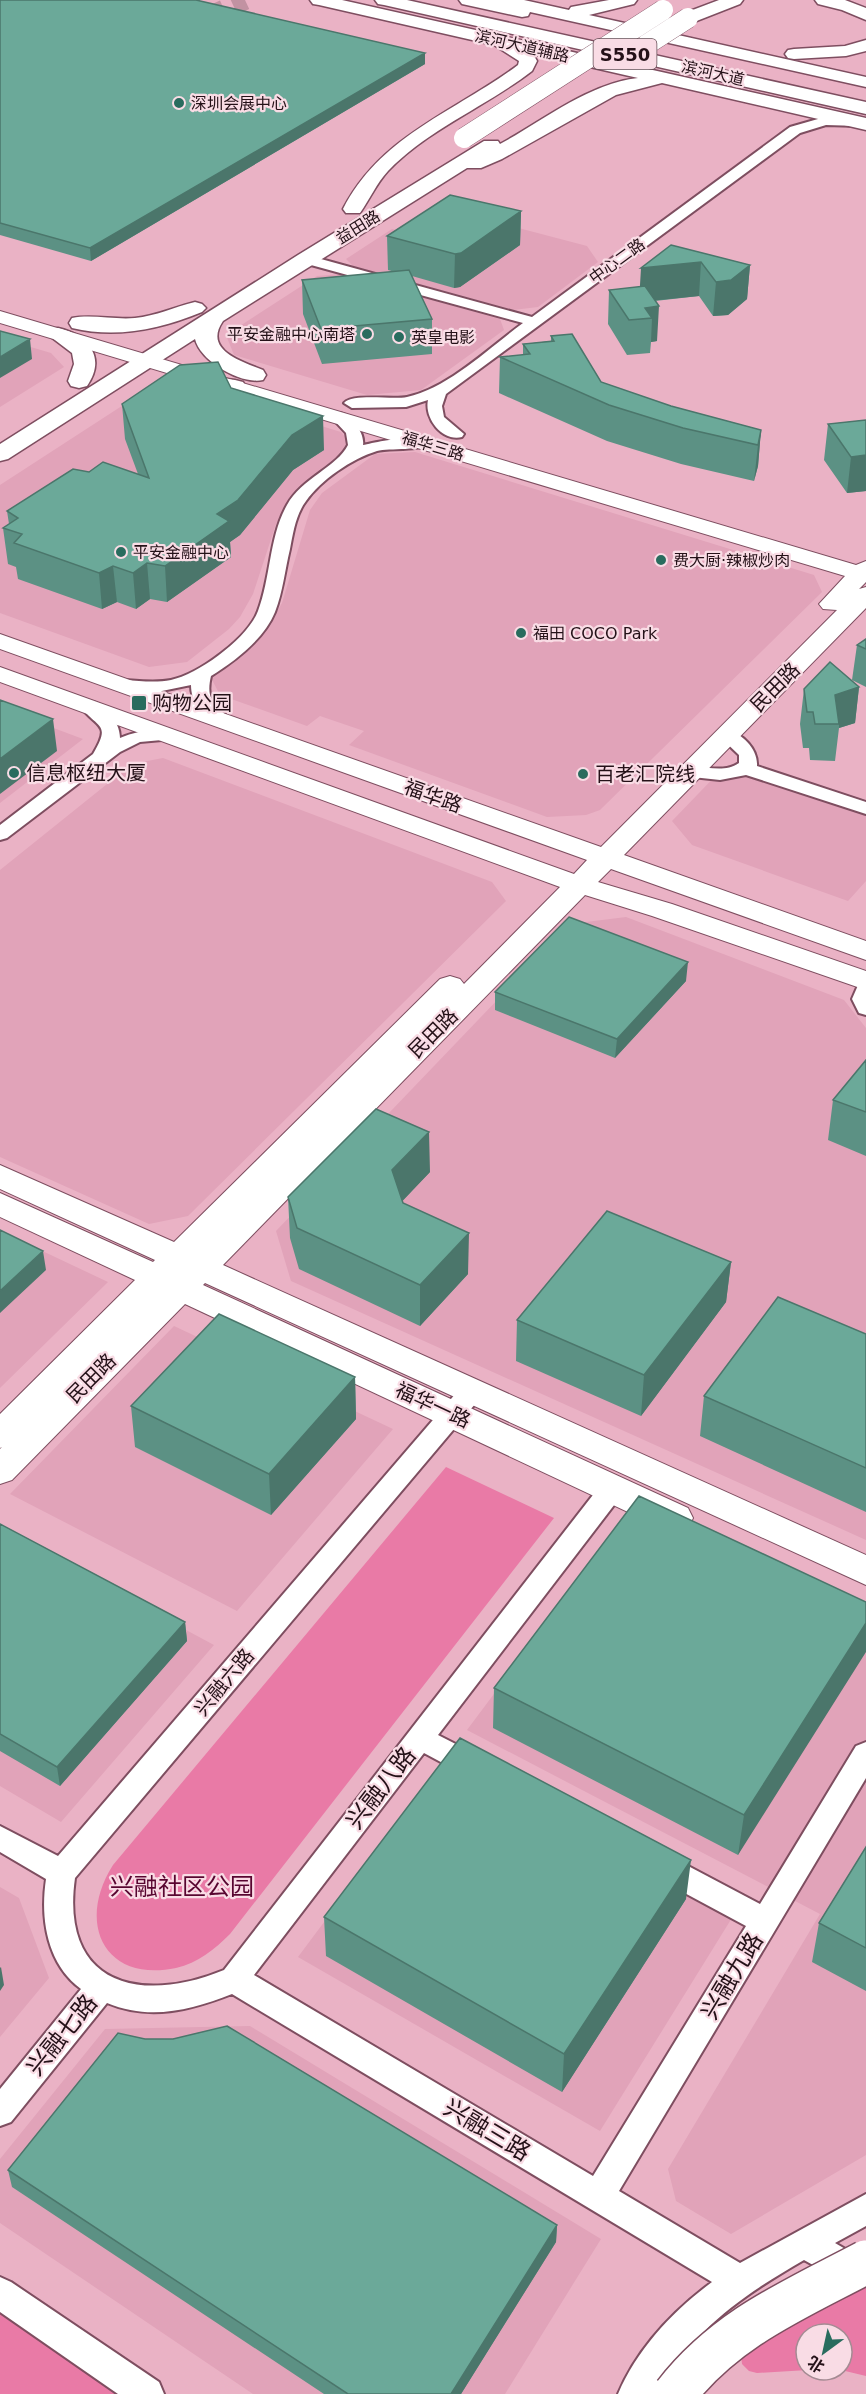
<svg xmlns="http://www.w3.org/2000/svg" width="866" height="2394" font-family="'DejaVu Sans','Noto Sans SC',sans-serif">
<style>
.built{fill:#e1a3b9}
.green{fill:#e97aa6}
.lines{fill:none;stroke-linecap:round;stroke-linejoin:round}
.primary-tunnel{stroke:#c292a2;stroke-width:20;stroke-dasharray:20 10;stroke-linecap:butt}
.street-casing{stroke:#7e4e60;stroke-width:4}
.secondary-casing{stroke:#7e4e60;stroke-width:2}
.primary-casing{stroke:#7e4e60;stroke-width:3}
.highway-casing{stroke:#7e4e60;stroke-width:3}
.street{fill:#fff;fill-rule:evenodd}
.secondary{fill:#fff;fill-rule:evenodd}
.primary{fill:#fff;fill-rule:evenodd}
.highway{fill:#fff;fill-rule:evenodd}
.primary-bridge-far1-casing{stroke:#7e4e60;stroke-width:21;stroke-linecap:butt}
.primary-bridge-casing{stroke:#7e4e60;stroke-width:46;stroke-linecap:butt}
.primary-bridge-far1{stroke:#fff;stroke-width:20}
.primary-bridge{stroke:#fff;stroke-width:43}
.wall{fill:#5c9184}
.shaded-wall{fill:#4b766b}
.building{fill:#6ba999;stroke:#4b766b;stroke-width:1.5}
.poi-dot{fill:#296c5e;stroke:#f9dce5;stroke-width:2}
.labels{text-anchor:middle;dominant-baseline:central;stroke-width:4.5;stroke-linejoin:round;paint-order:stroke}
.far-street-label{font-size:16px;fill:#241118;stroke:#f9dce5}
.far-poi-label{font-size:16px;fill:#241118;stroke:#f9dce5;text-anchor:start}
.shield{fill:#f9dce5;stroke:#644e56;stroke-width:1.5}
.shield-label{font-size:18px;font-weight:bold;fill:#241118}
.street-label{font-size:20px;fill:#241118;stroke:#f9dce5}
.poi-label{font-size:20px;fill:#241118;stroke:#f9dce5;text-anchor:start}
.near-street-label{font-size:24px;fill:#241118;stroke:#f9dce5}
.near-park-label{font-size:24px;fill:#580530;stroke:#f9dce5}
</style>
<rect width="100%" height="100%" fill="#eab2c5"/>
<path class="built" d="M453,211L587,246L598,262L538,307L513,310L353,266L346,259L392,229L417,235Z
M341,274L500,319L504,330L421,390L367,395L234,355L226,335L317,276Z
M0,338L51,353L64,367L0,407Z
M187,385L341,432L353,446L299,488L285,505L275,527L253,594L240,617L229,629L187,662L149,667L0,613V485L148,389Z
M415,452L814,575L822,592L600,810L586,815L547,817L349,745L364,731L320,716L307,726L220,695L210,676L255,641L269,625L282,603L310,510L322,493L375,454Z
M0,708L83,739L0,803Z
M163,758L492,882L506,901L188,1216L149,1224L0,1157V870L132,764Z
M725,766L866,813V881L848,901L692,845L672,821Z
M626,917L844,1000L866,1028V1540L291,1281L276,1231L570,924Z
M0,1231L108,1282L0,1388Z
M174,1326L393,1429L237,1611L10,1494Z
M627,1516L866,1628V2155L731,2234L676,2201L668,2169L820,1914L467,1730Z
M0,1530L214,1645L61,1822L0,1786Z
M445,1760L735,1913L600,2131L298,1957Z
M0,1887L19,1898L49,1978L0,2037Z
M250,2026L601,2239L505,2394H253L0,2223V2159L105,2029Z"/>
<path class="green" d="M446,1467L554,1518L230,1934C215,1949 198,1963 176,1968C104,1983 76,1923 113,1865Z
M866,2268V2376L841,2370L842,2334H806V2370H808L757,2373L749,2371L742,2364L741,2355Z
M0,2311L125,2394H0Z"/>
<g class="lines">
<path class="primary-tunnel" d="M206,18L245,0"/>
<defs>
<path id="street" d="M825,117L859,118L865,122L859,126L826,125L800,133L446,394L442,406L444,417L464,434L462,437C442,442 424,418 428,400L406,407L352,408L344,403C353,393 392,400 407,397C448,388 489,348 523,323L300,262L298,259L300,256H310L532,317L790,127Z
M340,413C352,416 365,433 363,445C377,442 420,432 430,443C423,451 389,448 377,451C351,459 321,480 306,501C296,514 293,533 290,549C285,569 283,592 275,612C264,639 235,661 211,676C205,702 216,702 229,720L226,724H214C201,713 191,702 191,685L157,692L119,689L116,685L119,681L125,680C140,681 156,683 171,680C199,674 248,638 258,611C271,577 269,537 287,505C302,478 337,467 348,445L346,433L332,418Z
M89,701C105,704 120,721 120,738C136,731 157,727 173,731L176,735L173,739L140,742L120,752L7,838L0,840V825L93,754C112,722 97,729 80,706L83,702Z
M727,730C743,734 758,749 757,766L866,802V814L746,775L720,780L683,776L681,772L683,768C702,763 721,775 739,763V755L718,735L721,731Z
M866,982V1015L859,1013L852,999L859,983Z
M472,1382L481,1385L484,1391L481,1397L75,1878C60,1984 139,2005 224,1970L603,1482L612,1479L621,1482L625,1489L621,1496L438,1735L485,1759L489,1767L485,1775L475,1779L465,1775L424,1753L254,1975L593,2176L746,1926L653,1876L649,1867L653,1858L663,1855L673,1858L760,1904L856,1746L866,1742V1778L619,2191L740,2263L866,2194V2226L835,2243L866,2261V2285L856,2289L804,2260C738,2298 696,2329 654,2394H618C637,2349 673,2311 712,2282L232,1994C191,2010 150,2021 107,2003L11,2122L0,2126V2089L81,1989C47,1964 40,1919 46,1879L0,1852V1826L58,1856L463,1385Z
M0,2277L11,2282L159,2382L164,2394H118L0,2312Z"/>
<path id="secondary" d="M0,311L856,565L866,561V582L859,589L866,587V608L624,855L866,941V960L611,869L598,882L672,904L866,971V990L652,916L585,895L223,1265L866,1555V1585L205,1283L203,1285L688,1508L693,1518L688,1528L675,1532L662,1528L185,1304L12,1480L0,1484V1449L2,1447L0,1448V1414L135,1280L0,1217V1193L153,1262L155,1260L0,1189V1165L174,1242L440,979L450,976L460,979L464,984L560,887L0,682V667L574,874L587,860L0,649V634L601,847L837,610L823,609L819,604L845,576L0,323Z"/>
<path id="primary" d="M310,0H342L866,118V130L662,83L616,95L502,159L481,168H467L223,321C203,350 241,361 263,370L266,375L263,380C241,385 200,361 195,339L8,459L0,461V444L298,255L484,141H498L500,144C543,121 587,84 638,78L533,54L537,61L532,71C487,106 428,129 388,171C376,184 370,199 360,213H346L343,209C381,135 455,112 518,65L519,61L494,45L319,5L313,4Z
M459,0H524L569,10L571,7L609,0H637L634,4L589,15L866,77V87L530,12L528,16L522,17L462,4Z
M719,0H743L740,4L694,22H682L679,18L682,14Z
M815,0H845L866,8V20L842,10L818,4Z
M866,40V51L846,56L794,59L788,58L785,54L788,50L794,49L845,46Z
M195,302L202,304L206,308L202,312C161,329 117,339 72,328L69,323L72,318C92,314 115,320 135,318C156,316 174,307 195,302Z
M58,328C88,335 107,357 87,386L79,388L71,386L68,381L74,364L72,353L47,334L50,329Z
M186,374L235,380L243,382L246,387L243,392L235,394L178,386L175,381L178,376Z"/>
<path id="highway" d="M375,0H407L866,102V114L384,5L378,4Z"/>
</defs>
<use href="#street" class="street-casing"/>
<use href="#secondary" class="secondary-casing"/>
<use href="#primary" class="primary-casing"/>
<use href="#highway" class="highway-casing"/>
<use href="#street" class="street"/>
<use href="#secondary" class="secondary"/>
<use href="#primary" class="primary"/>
<use href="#highway" class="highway"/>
<defs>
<path id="primary-bridge-far1" d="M646,45L688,18
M464,138L663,10"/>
<path id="primary-bridge" d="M675,2394C726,2328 794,2300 866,2262"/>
</defs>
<use href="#primary-bridge-far1" class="primary-bridge-far1-casing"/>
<use href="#primary-bridge" class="primary-bridge-casing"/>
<use href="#primary-bridge-far1" class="primary-bridge-far1"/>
<use href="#primary-bridge" class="primary-bridge"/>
</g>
<path class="wall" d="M0,0L425,53V64L91,261L0,235Z
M521,211L520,245L460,287L454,288L412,276L432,319V354L322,364L303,314L302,280L395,272L388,270L387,236Z
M671,245L750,265L747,299L728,315L713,316L699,296L655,301L657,341L651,342L650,353L627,355L608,324L609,290L640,287Z
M551,336L601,382L671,406L761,430L758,466L754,481L681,464L607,441L499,393L500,357L523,355V344L551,341Z
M231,388L324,450L293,470L240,535L230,542L231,557L167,602L150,599L136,609L117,602L102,609L18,579L16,567L8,564L3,528L9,524L7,511L89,472L138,474L125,439L122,404Z
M866,420V491L847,493L824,460L828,424Z
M866,639V687L852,680L857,645Z
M859,687L855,723L839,728L835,761L810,760L809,748H803L800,724L804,689Z
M686,981L615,1058L495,1010V992Z
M866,1060V1156L828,1140L833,1100Z
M430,1172L402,1201L403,1203L468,1274L420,1326L299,1269L290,1238L288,1197Z
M731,1262L726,1302L641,1416L516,1361L517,1320Z
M866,1334V1512L700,1436L704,1396Z
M355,1377L356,1419L271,1515L135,1447L131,1406Z
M0,1524L185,1622L187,1641L60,1786L0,1751Z
M866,1602L738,1855L493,1728L494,1688Z
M866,1847V1991L812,1962L819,1923Z
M686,1899L562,2092L326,1956L324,1917Z
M145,2039L557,2225L556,2242L461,2394H324L12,2187L8,2170Z"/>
<path class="shaded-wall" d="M425,53V64L91,261L90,248Z
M521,211L520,245L460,287L454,288L455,254Z
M701,262L699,296L639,302L641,268Z
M750,265L747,299L728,315L713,316L716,282Z
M659,306L657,341L651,342L652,318L645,308Z
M30,339L32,359L0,378V357Z
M323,416L324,450L293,470L240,535L230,542L231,557L167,602L165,566L292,435Z
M761,430L758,466L754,481L758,445Z
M866,455V491L847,493L851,457Z
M147,563L150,599L136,609L133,573Z
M113,566L117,602L102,609L99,573Z
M859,687L855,723L839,728V724L835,695Z
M53,719L57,751L0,794V759Z
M688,962L686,981L615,1058L617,1039Z
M429,1132L430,1172L393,1211L392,1170Z
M469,1233L468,1274L420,1326V1285Z
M43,1251L46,1270L0,1313V1291Z
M731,1262L726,1302L641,1416L644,1375Z
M355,1377L356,1419L271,1515L269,1474Z
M185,1622L187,1641L60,1786L57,1767Z
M866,1623V1652L738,1855L744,1815Z
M691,1860L686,1899L562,2092L564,2054Z
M1,1967L4,1985L0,1991V1968Z
M557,2225L556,2242L461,2394H451Z"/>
<path class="building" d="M0,0H196L425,53L90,248L0,223Z
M450,195L521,211L461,253L455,254L387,236Z
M671,245L750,265L731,280L716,282L701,262L641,268Z
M409,270L432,319L321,329L302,280Z
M645,286L659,306L645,308L652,318L629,320L609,290Z
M0,331L30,339L0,357Z
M572,334L601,382L671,406L761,430L758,445L683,428L609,405L500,357L530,354L523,344L554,341L551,336Z
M218,362L231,388L323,416L292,435L238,500L217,514L229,521L165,566L147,563L133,573L113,566L99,573L14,543L22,534L3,528L18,518L7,511L73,469L89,472L103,462L149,478L122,404L180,365Z
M866,420V455L851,457L828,424Z
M866,639V649L857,645Z
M830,662L859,687L835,695L839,724H815L813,712H807L804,689Z
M0,700L53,719L0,759Z
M569,917L688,962L617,1039L495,992Z
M866,1060V1112L833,1100Z
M376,1109L429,1132L392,1170L403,1203L469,1233L420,1285L297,1228L288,1197Z
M607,1211L731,1262L644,1375L517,1320Z
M0,1230L43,1251L0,1291Z
M778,1297L866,1334V1468L704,1396Z
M219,1314L355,1377L269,1474L131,1406Z
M639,1496L866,1602V1623L744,1815L494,1688Z
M0,1524L185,1622L57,1767L0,1734Z
M460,1738L691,1860L564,2054L324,1917Z
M866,1847V1948L819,1923Z
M227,2026L557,2225L451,2394H348L8,2170L118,2033L145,2039H173Z"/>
<g class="poi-dot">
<circle cx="179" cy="103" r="6"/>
<circle cx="367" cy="334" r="6"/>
<circle cx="399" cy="337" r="6"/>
<circle cx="121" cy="552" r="6"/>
<circle cx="661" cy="560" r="6"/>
<circle cx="521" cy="633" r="6"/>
<rect x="131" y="695" width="16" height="16" rx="3"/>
<circle cx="14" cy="773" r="6"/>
<circle cx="583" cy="774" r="6"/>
</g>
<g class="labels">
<g class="far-street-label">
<text transform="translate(522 46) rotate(13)">滨河大道辅路</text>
<text transform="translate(713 73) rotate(13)">滨河大道</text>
<text transform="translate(358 227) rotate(-32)">益田路</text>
<text transform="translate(617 261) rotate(-36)">中心二路</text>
<text transform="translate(433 446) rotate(17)">福华三路</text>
</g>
<g class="far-poi-label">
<text x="191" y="103">深圳会展中心</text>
<text x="355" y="334" text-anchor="end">平安金融中心南塔</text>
<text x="411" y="337">英皇电影</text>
<text x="133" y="552">平安金融中心</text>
<text x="673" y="560">费大厨·辣椒炒肉</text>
<text x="533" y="633">福田 COCO Park</text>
</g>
<rect class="shield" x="593.5" y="39" width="63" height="30" rx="4.5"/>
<g class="shield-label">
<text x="625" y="54">S550</text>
</g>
<g class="street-label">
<text transform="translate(775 687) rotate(-45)">民田路</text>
<text transform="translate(433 796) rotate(20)">福华路</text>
<text transform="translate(433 1033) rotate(-45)">民田路</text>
<text transform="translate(91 1378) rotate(-45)">民田路</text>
<text transform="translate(433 1405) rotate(25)">福华一路</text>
<text transform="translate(224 1682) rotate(-50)">兴融六路</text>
</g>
<g class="poi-label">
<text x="152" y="703">购物公园</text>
<text x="26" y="773">信息枢纽大厦</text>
<text x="595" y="774">百老汇院线</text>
</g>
<g class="near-street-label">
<text transform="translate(381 1788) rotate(-52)">兴融八路</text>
<text transform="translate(732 1976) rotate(-59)">兴融九路</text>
<text transform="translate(62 2035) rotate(-51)">兴融七路</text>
<text transform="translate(487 2130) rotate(31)">兴融三路</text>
</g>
<g class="near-park-label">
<text x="182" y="1887">兴融社区公园</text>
</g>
</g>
<g transform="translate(824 2352) rotate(213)"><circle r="28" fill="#f9dce5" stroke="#a48b93" stroke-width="1.5"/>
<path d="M0-4.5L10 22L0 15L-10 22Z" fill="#296c5e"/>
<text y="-9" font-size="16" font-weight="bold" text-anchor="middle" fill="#241118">北</text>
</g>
</svg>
